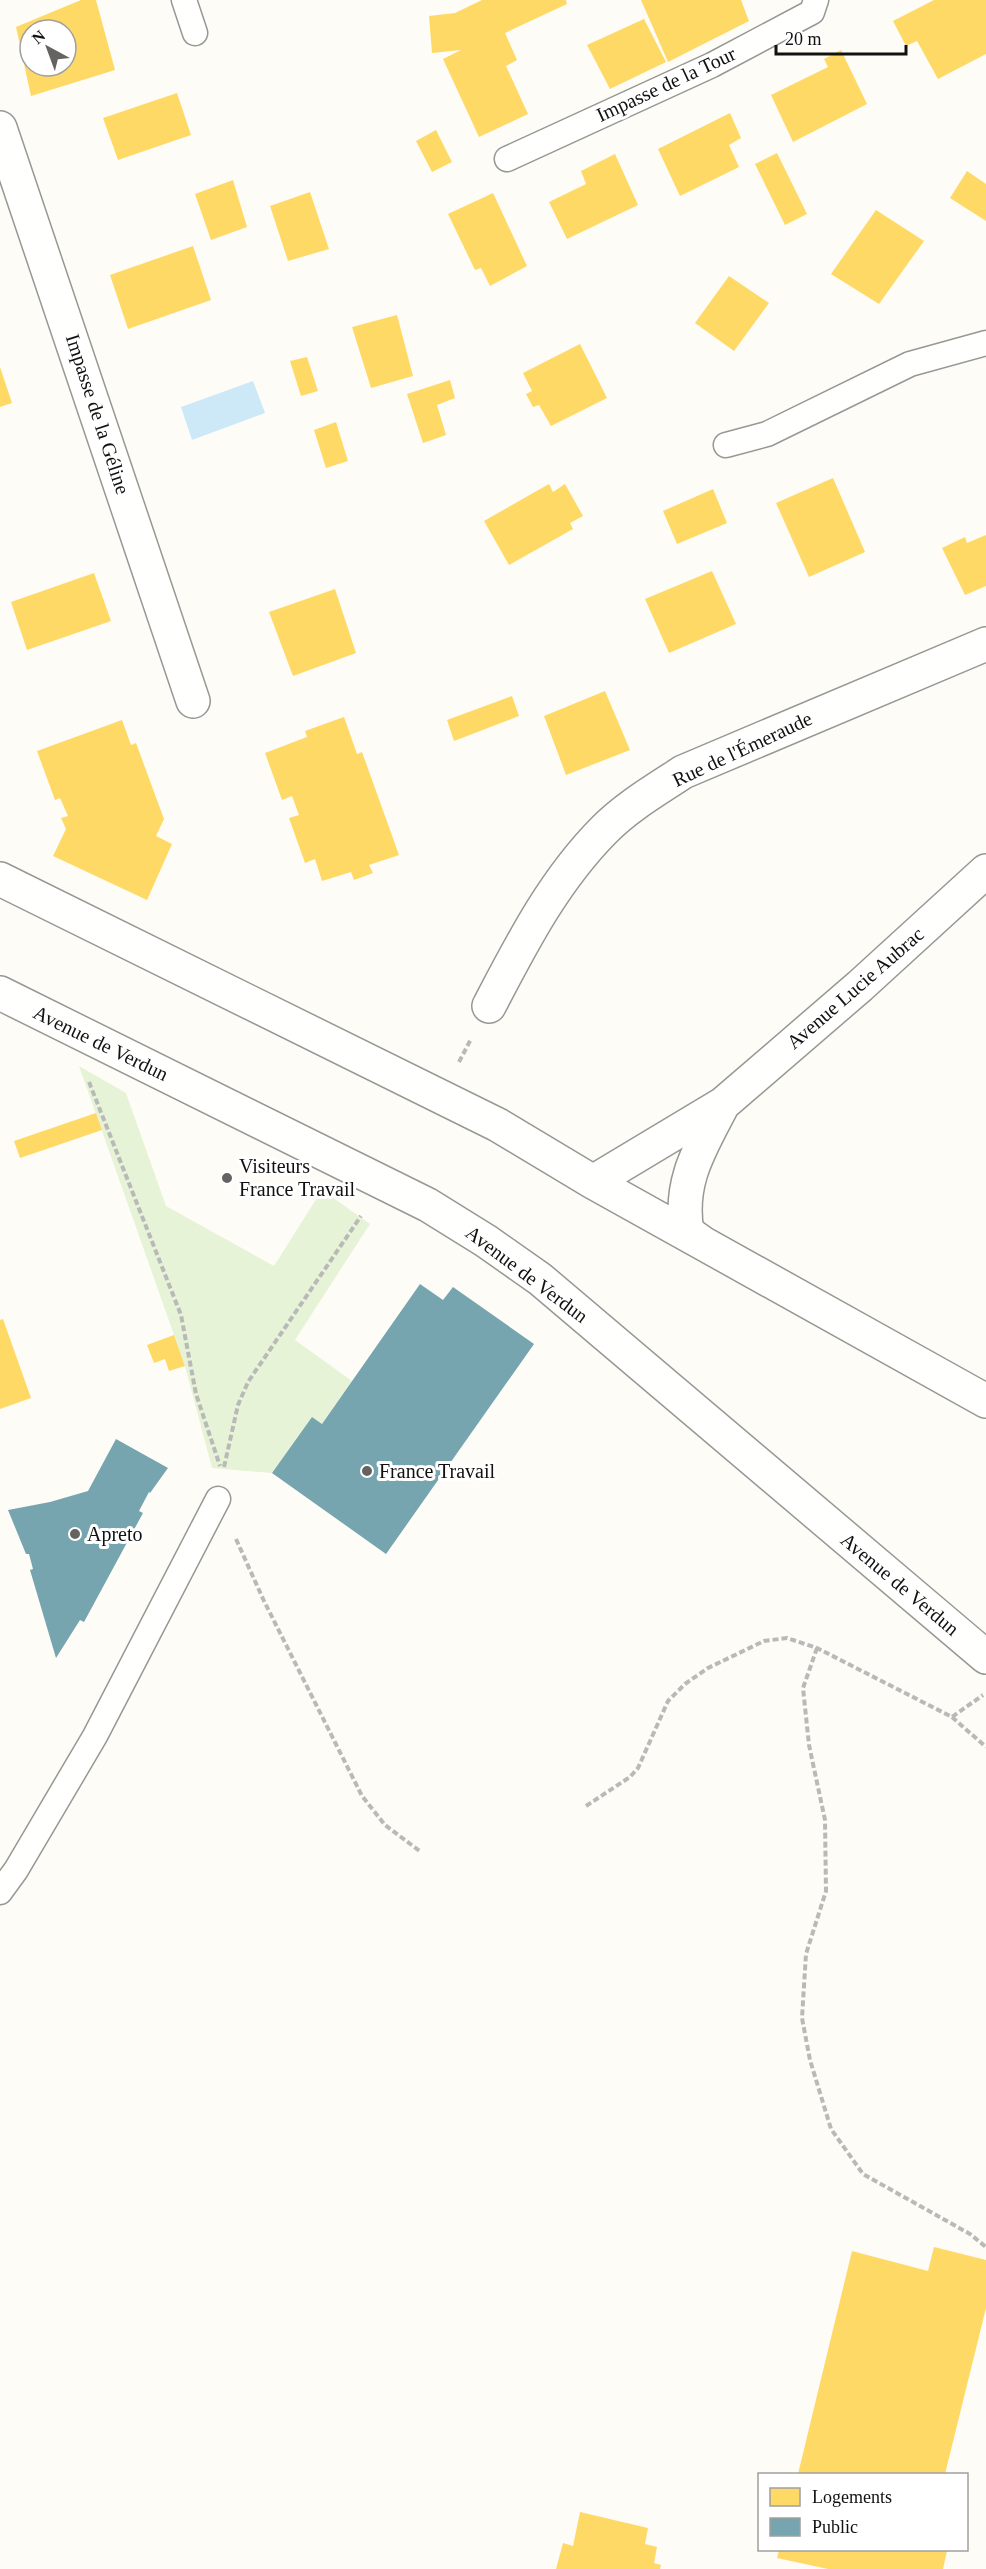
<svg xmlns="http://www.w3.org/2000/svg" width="986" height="2569" font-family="'Times New Roman',serif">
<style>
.green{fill:#e7f3d7}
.water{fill:#cde8f7}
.homes{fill:#ffd966;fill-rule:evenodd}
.public{fill:#76a5af}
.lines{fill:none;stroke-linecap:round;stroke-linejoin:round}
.service-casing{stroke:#979795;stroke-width:27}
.minor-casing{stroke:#979795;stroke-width:36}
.tertiary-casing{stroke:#979795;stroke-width:36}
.path{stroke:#b9b9b8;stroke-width:4;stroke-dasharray:6 3;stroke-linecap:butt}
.service{stroke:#fffffe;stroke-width:24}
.minor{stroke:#fffffe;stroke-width:33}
.tertiary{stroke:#fffffe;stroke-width:33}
.poi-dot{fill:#646362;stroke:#fff;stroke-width:2}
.labels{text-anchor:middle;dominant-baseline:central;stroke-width:6;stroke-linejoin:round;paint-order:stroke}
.street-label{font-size:20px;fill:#111;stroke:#fff}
.poi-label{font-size:20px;fill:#111;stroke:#fff;text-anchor:start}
</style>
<rect width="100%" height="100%" fill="#fdfcf7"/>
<path class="green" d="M79,1066L126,1093L166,1206L274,1266L322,1190L370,1224L295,1340L352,1381L322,1424L312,1417L272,1473L212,1468L185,1366Z"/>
<path class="water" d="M253,381L265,413L192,440L181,407Z"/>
<path class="homes" d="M81,0H96L115,70L31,96L16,27ZM30,30H66V66H30Z
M482,0H566L567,4L505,33L517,60L506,66L528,114L479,137L443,59L461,50L432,53L429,16L455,13Z
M641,0H741L749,21L668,62Z
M934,0H986V54L938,79L917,41L906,46L893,21Z
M644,19L666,62L610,89L587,45Z
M841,50L867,104L793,142L771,95L828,67L824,59Z
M177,93L191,135L118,160L103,118Z
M730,113L741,138L729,145L739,167L680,196L658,149Z
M436,130L452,162L432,172L416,141Z
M777,153L807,214L785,225L755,164Z
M615,154L638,205L567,239L549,202L586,184L581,171Z
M967,171L986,184V221L950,198Z
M233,180L247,227L211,240L195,194Z
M310,192L329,249L288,261L270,206Z
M493,193L527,266L490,286L481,268L475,270L448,214Z
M876,210L924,241L879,304L831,274Z
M193,246L211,300L128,329L110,275Z
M729,276L769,303L734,351L695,323Z
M397,315L413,376L371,388L352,327Z
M580,344L607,398L551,426L539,405L533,407L526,394L532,391L523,373Z
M307,357L318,391L301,396L290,361Z
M0,367L12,403L0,407Z
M450,380L455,398L437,405L446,435L423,443L407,394Z
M336,422L348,461L326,468L314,430Z
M833,478L865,552L809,577L776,503Z
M549,484L553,492L565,484L583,516L570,523L573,529L509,565L484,521Z
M713,489L727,523L677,544L663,511Z
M986,535V586L965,595L942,548L965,537L967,543Z
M712,571L736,624L669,653L645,599Z
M94,573L111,621L27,650L11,602Z
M335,589L356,653L293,676L269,612Z
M605,691L630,750L566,775L544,716Z
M512,696L519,716L454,741L447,720Z
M344,717L357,754L362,752L399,855L369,865L373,873L354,880L351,872L322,881L315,859L305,863L289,818L299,815L292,796L282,800L265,753L307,737L305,731Z
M122,720L131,745L136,743L164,819L156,836L172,844L147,900L53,856L66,829L61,818L68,816L60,798L55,800L37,751Z
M96,1113L102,1130L20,1158L14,1141Z
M3,1319L31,1398L0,1409V1320Z
M174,1335L185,1366L169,1371L165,1359L154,1363L147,1345Z
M934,2247L986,2260V2308L945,2474H798L852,2251L928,2271Z
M580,2512L648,2528L645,2544L657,2547L654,2563L661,2565L660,2569H556L563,2543L573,2546Z
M779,2550H941L947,2551L943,2569H828L777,2558Z"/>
<path class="public" d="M420,1284L443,1300L453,1287L534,1344L386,1554L272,1473L312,1417L322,1424Z
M116,1439L168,1468L150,1493L149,1492L139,1511L143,1513L84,1622L80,1620L56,1658L30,1570L33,1569L29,1554H26L8,1510L50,1502L88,1491Z"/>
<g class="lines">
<defs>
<path id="service" d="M184,0L195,33
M507,159L712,65L812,12L816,0
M726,445L767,434L910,364L986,343
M0,1892L16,1870L95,1736L218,1499"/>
<path id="minor" d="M0,128L193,701
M489,1006C522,943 554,880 605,829C628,806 656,790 683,772L986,644"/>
<path id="tertiary" d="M0,879L498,1125L593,1182L986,1401
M0,993L428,1205L486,1241L540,1279L986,1657
M593,1182L723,1104L860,986L986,871
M701,1242L687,1232C678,1181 701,1147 723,1104"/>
</defs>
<use href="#service" class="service-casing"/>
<use href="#minor" class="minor-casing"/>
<use href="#tertiary" class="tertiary-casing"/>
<path class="path" d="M459,1062L471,1039
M89,1082L181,1315L196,1394L220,1466
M224,1467L238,1405L248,1382L361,1216
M236,1539L264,1601L362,1796L385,1825L421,1852
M817,1648L803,1688L809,1745L825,1820L826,1891L806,1954L802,2018L810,2060L831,2129L863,2174L970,2234L986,2247
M952,1717L986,1747
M586,1806L630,1777L638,1768L668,1701L685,1684L708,1668L764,1641L787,1638L817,1648L952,1717L983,1695"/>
<use href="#service" class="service"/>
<use href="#minor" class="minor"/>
<use href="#tertiary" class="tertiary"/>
</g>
<g class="poi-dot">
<circle cx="227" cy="1178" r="6"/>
<circle cx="367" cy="1471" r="6"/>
<circle cx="75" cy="1534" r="6"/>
</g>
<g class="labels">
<g class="street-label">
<text transform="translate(666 84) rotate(-25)">Impasse de la Tour</text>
<text transform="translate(98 414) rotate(72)">Impasse de la Géline</text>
<text transform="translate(742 749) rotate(-25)">Rue de l'Émeraude</text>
<text transform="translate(855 988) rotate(-41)">Avenue Lucie Aubrac</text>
<text transform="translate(101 1043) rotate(26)">Avenue de Verdun</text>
<text transform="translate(527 1274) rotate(37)">Avenue de Verdun</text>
<text transform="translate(900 1584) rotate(40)">Avenue de Verdun</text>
</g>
<g class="poi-label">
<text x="239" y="1166">Visiteurs<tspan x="239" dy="23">France Travail</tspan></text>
<text x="379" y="1471">France Travail</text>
<text x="87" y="1534">Apreto</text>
</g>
</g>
<rect x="758" y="2473" width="210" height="78" fill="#ffffff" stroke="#a0a0a0" stroke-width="1.5"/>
<rect x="770" y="2488" width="30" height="18" fill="#ffd966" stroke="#a0a0a0" stroke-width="1.5"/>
<text x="812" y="2503" font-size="18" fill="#111111">Logements</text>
<rect x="770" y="2518" width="30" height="18" fill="#76a5af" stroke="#a0a0a0" stroke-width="1.5"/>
<text x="812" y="2533" font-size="18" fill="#111111">Public</text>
<g transform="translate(48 48) rotate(319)"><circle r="28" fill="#ffffff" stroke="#a0a0a0" stroke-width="1.5"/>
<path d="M0-4.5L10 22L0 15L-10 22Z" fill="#646362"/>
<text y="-9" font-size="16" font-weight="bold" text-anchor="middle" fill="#111111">N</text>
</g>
<path d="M776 45v9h130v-9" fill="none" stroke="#111111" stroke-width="3"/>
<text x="785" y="45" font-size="18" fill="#111111" stroke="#ffffff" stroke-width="4.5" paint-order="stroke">20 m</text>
</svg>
